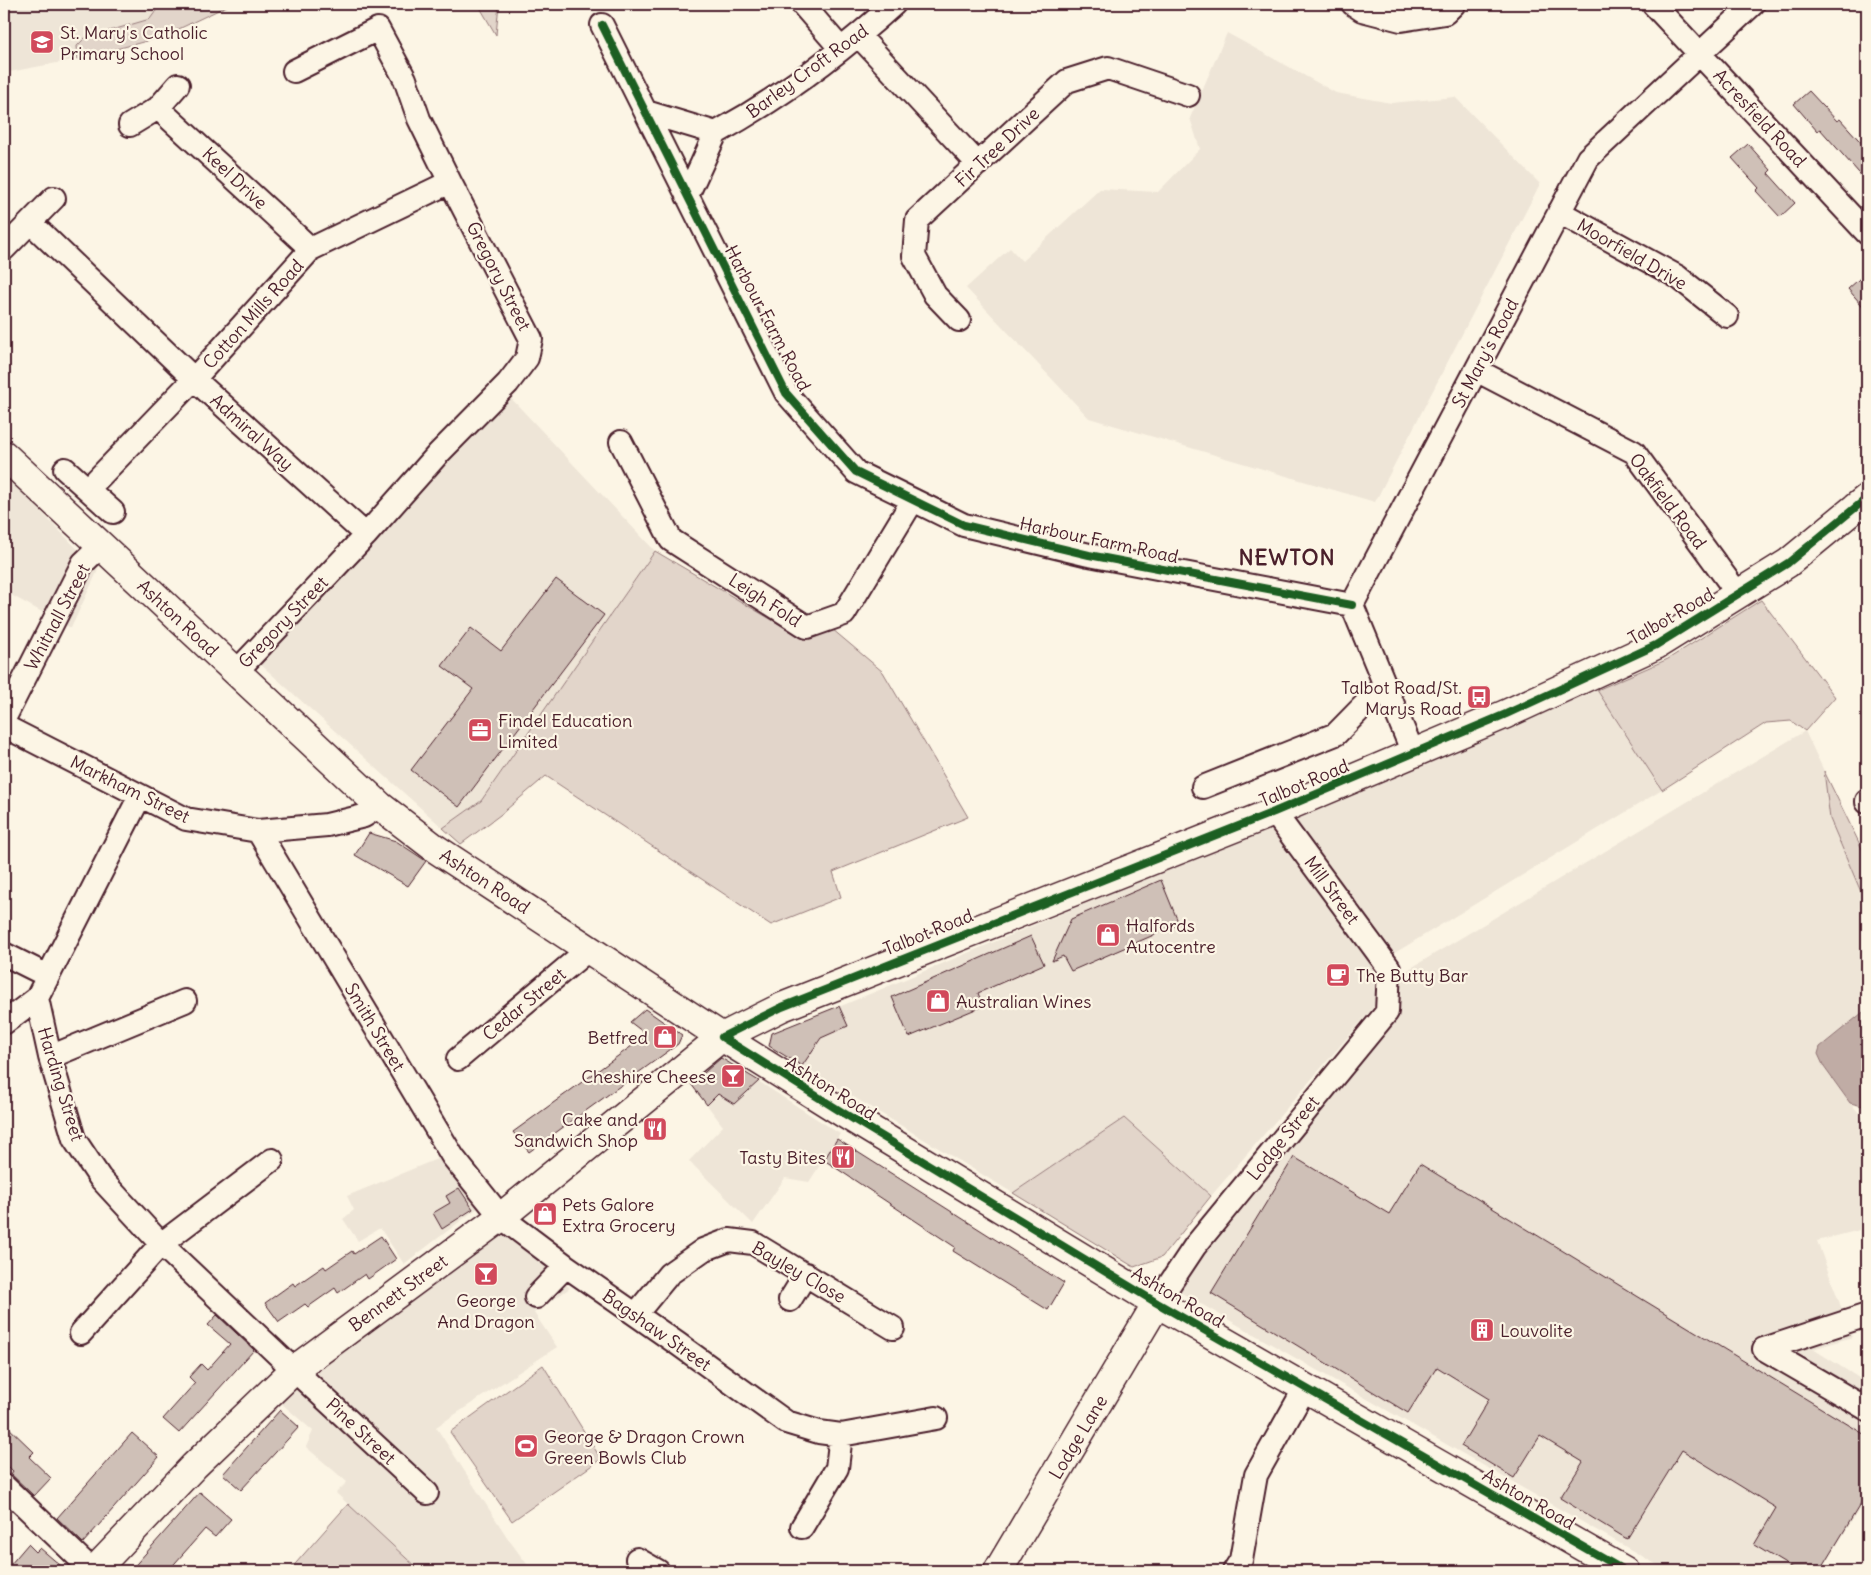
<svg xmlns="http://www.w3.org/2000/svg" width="1871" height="1575" font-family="Delius,sans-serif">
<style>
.built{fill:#eee5d7}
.green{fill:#e2d5ca;stroke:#967a7a}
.water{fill:#c0aca5;stroke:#917474}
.building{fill:#cfc0b7;stroke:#4a1f2b}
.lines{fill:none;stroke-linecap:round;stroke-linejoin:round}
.street-casing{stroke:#4a1f2b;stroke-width:26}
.secondary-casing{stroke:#4a1f2b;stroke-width:31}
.street{stroke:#fcf5e5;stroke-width:22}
.secondary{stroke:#fcf5e5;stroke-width:28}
.cycleway-casing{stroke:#fcf5e5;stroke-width:11}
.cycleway{stroke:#1b5e20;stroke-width:8}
.labels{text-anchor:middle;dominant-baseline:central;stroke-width:4.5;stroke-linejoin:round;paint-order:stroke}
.poi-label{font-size:18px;fill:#4a1f2b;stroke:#fcf5e5;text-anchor:start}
.street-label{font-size:18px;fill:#4a1f2b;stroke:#fcf5e5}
.district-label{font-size:22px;font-weight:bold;letter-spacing:1px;fill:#4a1f2b;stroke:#fcf5e5}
</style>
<rect width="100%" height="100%" fill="#fcf5e5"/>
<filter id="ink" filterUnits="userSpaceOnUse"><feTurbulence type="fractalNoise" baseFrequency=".02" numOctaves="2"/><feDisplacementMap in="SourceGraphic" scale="10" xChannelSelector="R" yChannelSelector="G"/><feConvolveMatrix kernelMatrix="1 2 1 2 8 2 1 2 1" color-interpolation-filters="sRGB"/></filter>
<g filter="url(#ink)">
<path class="built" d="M4,4H161L150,19L85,38L77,46L78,59L4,73Z
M1227,33L1336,93L1391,103L1455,97L1540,184L1375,502L1089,418L966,288L1010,248L1022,261L1100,189L1158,192L1200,149L1190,118Z
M507,394L655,551L481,801L443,828L258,662Z
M4,474L98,570L71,628L4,591Z
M1597,690L1662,790L1375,965L1377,1003L1211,1196L1124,1118L1013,1193L769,1046L774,1034Z
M1805,731L1824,771L1830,819L1867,906V1009L1820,1047L1824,1067L1850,1103L1867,1122V1228L1817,1241L1852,1337L1813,1349L1867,1383V1497L1820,1571H1668L1180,1292L1210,1247L1385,1035L1398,1008L1401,974Z
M721,1057L840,1134L809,1182L785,1178L753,1224L689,1161L723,1126L691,1084Z
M444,1156L479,1200V1207L404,1264L380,1228L358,1241L343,1219L354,1210L347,1196Z
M506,1231L570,1288L534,1313L557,1347L436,1427L509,1540L532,1571H420L336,1493L347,1482L306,1447L313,1431L281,1403L319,1367Z"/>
<path class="green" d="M161,4H231L162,37L78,59L77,46L85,38L150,19Z
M478,4H499L496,35Z
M655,551L801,637L832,629L883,672L968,817L833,872L841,897L771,925L546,776L500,815L461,844L443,828L481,801Z
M1761,600L1835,697L1805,731L1791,721L1766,723L1662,790L1597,690L1668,659Z
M1824,771L1867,859V906L1830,819Z
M1124,1118L1211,1196L1162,1257L1134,1267L1013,1193Z
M543,1365L601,1459L512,1521L450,1432Z
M348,1504L420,1571H289Z"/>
<path class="water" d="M1867,1009V1107L1850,1103L1824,1067L1818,1054L1820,1047Z"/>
<path class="building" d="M1809,91L1837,121L1840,119L1867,149V182L1820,129L1817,131L1794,104Z
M1748,144L1771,170L1768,173L1795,203L1780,217L1756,191L1759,188L1732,158Z
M1867,272V311L1848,289Z
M556,579L604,615L459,807L411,770L473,689L442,666L471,628L501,651Z
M369,833L396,841L426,861L408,886L355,855Z
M1161,880L1179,924L1071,971L1063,956L1052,961L1071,919Z
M1031,936L1044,964L978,993L983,1006L909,1037L892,997Z
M839,1006L848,1026L821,1038L802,1066L769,1046L772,1033Z
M645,1009L682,1035L678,1044L529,1152L513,1132L647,1035L630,1022Z
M721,1058L759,1081L734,1104L718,1094L707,1105L691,1084Z
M837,1139L1064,1283L1048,1310L953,1251L955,1247L824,1160Z
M1294,1157L1389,1214L1420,1164L1867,1436V1493L1820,1571H1797L1754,1545L1776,1508L1682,1450L1627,1539L1560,1498L1583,1462L1540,1436L1514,1478L1461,1446L1489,1399L1437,1367L1408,1413L1211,1293Z
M459,1188L473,1209L442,1229L433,1213L450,1203L446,1196Z
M381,1236L396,1259L368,1279L365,1274L338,1293L335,1288L308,1307L305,1304L279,1322L265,1303L293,1283L295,1286L324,1266L326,1269L352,1251L354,1254Z
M217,1315L254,1350L179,1433L163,1419L195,1383L189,1377L201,1364L207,1370L230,1344L208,1325Z
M280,1410L299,1427L241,1490L223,1474Z
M4,1423L34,1452L29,1457L51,1478L34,1496L11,1474L13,1471L4,1462Z
M132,1433L159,1457L83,1543L57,1518Z
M200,1492L231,1519L215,1537L205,1529L168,1571H130Z
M28,1544L36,1552L40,1548L67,1571H5Z"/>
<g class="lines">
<defs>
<path id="street" d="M802,4L841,49
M1353,4L1362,10L1401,20L1445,13L1454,4
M1653,4L1867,233
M602,25L786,393L856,472L964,525L1089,555L1352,605
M859,36L978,164
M158,108L311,249
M646,112L716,133L687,196
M130,125L158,108L178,85
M716,133C780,98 840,53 894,4
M1559,212L1678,277L1727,316
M31,223L194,379L366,535
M4,249L54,198
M959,320L935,295L914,256L917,220L1067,81L1108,68L1188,95
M1476,370L1634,452L1738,594
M621,442L671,540L807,627L844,614L913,500
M65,469L113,512
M88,489L194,379L311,249L450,182
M236,672L366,535L438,454L508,383L527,358L531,339L450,182L419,119L405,79L378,29L294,71
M4,719L83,563L101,546
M4,726L186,819L258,831L327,825L364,816L380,806
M1413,753L1352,605L1588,158L1753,4
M1203,787L1336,734L1385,684
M140,796L37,998L50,1057L74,1139L100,1178L161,1244L294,1370L427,1493
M1867,801V802
M258,831L453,1157L501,1217L566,1266L678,1344L786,1422L819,1432L841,1435L936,1418
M4,954L48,976
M4,1023L37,998
M50,1057L185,1001
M458,1059L589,949
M536,1297L566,1266
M790,1300L806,1274
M1157,1303L1195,1246L1387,1012L1389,968L1274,812
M636,1314L669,1274L703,1250L729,1240L753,1243L893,1328
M81,1333L161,1244L272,1160
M1764,1349L1867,1409
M1764,1349L1867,1315
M4,1486L93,1571
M802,1527L837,1468L841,1435
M637,1559L658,1571
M1234,1571L1241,1560L1256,1475L1305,1388"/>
<path id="secondary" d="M4,455L380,806L436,849L722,1037L845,1114L1157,1303L1625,1571
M94,1571L194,1466L294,1370L501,1217L722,1037L782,1007L1274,812L1506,714L1656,645L1788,563L1867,498
M998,1571L1157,1303"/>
</defs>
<use href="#street" class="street-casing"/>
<use href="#secondary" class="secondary-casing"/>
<use href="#street" class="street"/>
<use href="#secondary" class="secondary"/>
<defs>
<path id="cycleway" d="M602,25L786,393L856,472L964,525L1089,555L1352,605
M722,1037L782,1007L1274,812L1506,714L1656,645L1788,563L1867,498
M722,1037L845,1114L1157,1303L1625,1571"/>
</defs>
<use href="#cycleway" class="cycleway-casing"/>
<use href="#cycleway" class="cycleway"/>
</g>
</g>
<defs>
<symbol id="school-square" viewBox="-11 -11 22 22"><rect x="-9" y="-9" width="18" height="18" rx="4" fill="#d1495b" stroke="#fcf5e5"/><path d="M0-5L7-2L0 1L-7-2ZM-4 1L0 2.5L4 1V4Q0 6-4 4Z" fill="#fff"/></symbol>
<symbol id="bus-square" viewBox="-11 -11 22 22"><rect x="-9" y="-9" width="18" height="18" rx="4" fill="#d1495b" stroke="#fcf5e5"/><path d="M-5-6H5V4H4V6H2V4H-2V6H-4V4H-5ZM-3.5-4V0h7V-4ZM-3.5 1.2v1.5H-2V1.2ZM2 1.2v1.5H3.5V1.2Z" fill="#fff"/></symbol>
<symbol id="office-square" viewBox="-11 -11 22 22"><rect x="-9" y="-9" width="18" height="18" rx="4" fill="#d1495b" stroke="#fcf5e5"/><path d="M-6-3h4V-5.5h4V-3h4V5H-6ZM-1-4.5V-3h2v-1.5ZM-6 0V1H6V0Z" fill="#fff"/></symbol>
<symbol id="shop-square" viewBox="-11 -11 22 22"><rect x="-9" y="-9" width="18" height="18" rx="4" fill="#d1495b" stroke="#fcf5e5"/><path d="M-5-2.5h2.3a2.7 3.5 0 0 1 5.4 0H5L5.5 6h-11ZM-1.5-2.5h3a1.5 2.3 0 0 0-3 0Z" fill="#fff"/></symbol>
<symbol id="cafe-square" viewBox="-11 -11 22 22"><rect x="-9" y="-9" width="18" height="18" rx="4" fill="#d1495b" stroke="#fcf5e5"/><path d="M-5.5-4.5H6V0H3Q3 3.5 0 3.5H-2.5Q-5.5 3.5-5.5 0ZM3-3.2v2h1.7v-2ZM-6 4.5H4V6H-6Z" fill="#fff"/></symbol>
<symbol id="bar-square" viewBox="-11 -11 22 22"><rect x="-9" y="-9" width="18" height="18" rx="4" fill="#d1495b" stroke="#fcf5e5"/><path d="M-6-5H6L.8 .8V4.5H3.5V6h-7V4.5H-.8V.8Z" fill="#fff"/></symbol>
<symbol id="restaurant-square" viewBox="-11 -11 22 22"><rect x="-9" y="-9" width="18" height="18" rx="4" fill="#d1495b" stroke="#fcf5e5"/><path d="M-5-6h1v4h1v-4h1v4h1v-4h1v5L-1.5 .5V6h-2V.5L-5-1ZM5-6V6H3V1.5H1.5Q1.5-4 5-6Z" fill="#fff"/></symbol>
<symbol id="building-square" viewBox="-11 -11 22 22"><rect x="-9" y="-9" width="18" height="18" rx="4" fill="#d1495b" stroke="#fcf5e5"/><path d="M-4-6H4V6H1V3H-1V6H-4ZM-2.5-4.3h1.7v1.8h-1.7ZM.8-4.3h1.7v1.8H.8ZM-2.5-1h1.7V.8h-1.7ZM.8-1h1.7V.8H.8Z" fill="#fff"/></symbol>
<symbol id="stadium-square" viewBox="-11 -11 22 22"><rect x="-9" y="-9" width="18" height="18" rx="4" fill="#d1495b" stroke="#fcf5e5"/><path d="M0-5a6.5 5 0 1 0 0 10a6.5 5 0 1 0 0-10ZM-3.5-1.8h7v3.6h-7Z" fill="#fff"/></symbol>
</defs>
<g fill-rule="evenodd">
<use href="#school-square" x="28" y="28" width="28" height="28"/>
<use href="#bus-square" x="1465" y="683" width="28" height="28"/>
<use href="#office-square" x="466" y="716" width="28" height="28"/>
<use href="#shop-square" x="1094" y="921" width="28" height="28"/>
<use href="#cafe-square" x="1324" y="961" width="28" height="28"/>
<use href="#shop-square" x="924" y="987" width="28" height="28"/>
<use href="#shop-square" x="651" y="1023" width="28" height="28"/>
<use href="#bar-square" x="719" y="1062" width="28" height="28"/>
<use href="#restaurant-square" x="641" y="1115" width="28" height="28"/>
<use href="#restaurant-square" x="829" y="1143" width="28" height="28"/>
<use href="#shop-square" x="531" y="1200" width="28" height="28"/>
<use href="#bar-square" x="472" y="1260" width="28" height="28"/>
<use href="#building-square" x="1468" y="1316" width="28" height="28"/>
<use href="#stadium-square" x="512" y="1432" width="28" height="28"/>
</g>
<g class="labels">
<g class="poi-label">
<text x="60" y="32">St. Mary's Catholic<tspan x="60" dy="21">Primary School</tspan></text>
<text x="1462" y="687" text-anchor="end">Talbot Road/St.<tspan x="1462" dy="21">Marys Road</tspan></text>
<text x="498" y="720">Findel Education<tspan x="498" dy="21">Limited</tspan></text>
<text x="1126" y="925">Halfords<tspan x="1126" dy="21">Autocentre</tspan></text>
<text x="1356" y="975">The Butty Bar</text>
<text x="956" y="1001">Australian Wines</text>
<text x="648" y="1037" text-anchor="end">Betfred</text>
<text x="716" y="1076" text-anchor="end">Cheshire Cheese</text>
<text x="638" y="1119" text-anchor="end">Cake and<tspan x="638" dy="21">Sandwich Shop</tspan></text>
<text x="826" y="1157" text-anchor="end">Tasty Bites</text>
<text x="562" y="1204">Pets Galore<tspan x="562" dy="21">Extra Grocery</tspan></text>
<text x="486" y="1300" text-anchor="middle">George<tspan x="486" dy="21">And Dragon</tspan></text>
<text x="1500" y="1330">Louvolite</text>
<text x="544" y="1436">George &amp; Dragon Crown<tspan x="544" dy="21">Green Bowls Club</tspan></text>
</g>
<g class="street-label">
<text transform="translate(807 71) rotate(-36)">Barley Croft Road</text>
<text transform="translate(1760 118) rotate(47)">Acresfield Road</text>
<text transform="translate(997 147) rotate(-43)">Fir Tree Drive</text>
<text transform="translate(235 178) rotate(43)">Keel Drive</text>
<text transform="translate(1632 254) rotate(30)">Moorfield Drive</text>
<text transform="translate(499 276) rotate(63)">Gregory Street</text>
<text transform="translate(253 314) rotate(-48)">Cotton Mills Road</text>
<text transform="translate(768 318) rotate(62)">Harbour Farm Road</text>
<text transform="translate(1485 353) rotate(-62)">St Mary's Road</text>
<text transform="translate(252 432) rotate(42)">Admiral Way</text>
<text transform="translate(1668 501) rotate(53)">Oakfield Road</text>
<text transform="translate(1099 540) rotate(12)">Harbour Farm Road</text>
<text transform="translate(765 600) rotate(33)">Leigh Fold</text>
<text transform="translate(1671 616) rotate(-30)">Talbot Road</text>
<text transform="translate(57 617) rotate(-62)">Whitnall Street</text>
<text transform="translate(178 618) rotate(43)">Ashton Road</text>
<text transform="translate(283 622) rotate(-46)">Gregory Street</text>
<text transform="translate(1304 783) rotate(-23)">Talbot Road</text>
<text transform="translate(130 789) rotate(26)">Markham Street</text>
<text transform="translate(485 881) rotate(33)">Ashton Road</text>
<text transform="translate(1332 890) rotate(54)">Mill Street</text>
<text transform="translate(928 932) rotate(-22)">Talbot Road</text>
<text transform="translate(524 1004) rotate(-40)">Cedar Street</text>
<text transform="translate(375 1027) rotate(59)">Smith Street</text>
<text transform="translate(61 1084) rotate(73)">Harding Street</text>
<text transform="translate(831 1088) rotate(32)">Ashton Road</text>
<text transform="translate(1283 1138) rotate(-51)">Lodge Street</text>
<text transform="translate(799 1272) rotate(30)">Bayley Close</text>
<text transform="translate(398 1293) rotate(-36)">Bennett Street</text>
<text transform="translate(1178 1297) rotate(30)">Ashton Road</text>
<text transform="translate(657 1330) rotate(35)">Bagshaw Street</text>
<text transform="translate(361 1431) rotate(43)">Pine Street</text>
<text transform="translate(1078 1437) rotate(-59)">Lodge Lane</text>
<text transform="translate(1529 1499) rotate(30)">Ashton Road</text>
</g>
<g class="district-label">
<text x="1287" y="557">NEWTON</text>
</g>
</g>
<rect width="1871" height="1575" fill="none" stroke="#fcf5e5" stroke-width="20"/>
<rect x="10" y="10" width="1851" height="1555" fill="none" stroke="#4a1f2b" stroke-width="2" filter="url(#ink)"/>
</svg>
